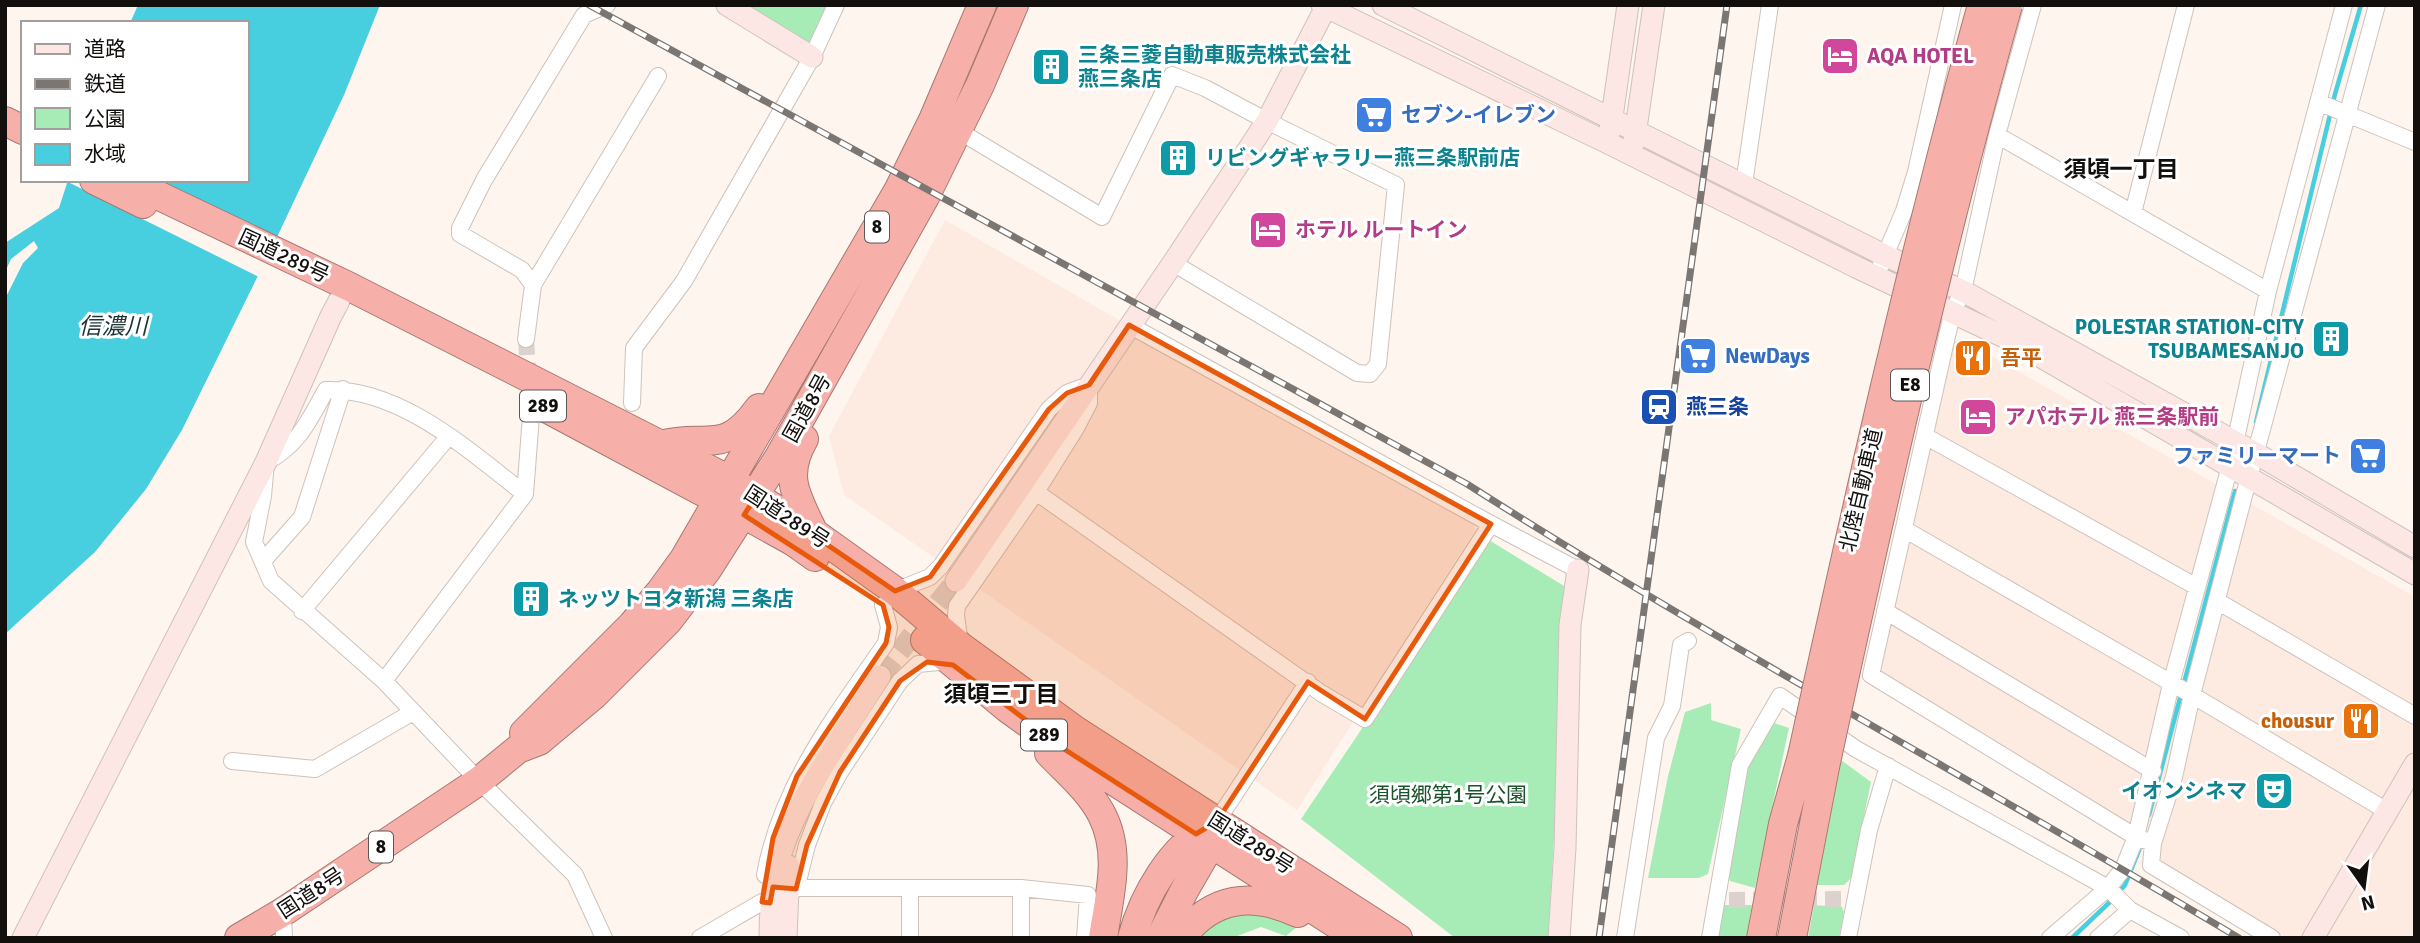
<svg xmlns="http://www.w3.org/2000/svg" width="2420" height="943" font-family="Signika,'Noto Sans JP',sans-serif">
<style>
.built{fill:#fdeae0}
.green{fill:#a7ecb6}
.water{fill:#47cfe0}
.pier{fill:#fef5ef}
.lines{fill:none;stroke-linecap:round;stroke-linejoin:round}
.stream{stroke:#47cfe0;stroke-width:4.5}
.street-tunnel{stroke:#dbd2cd;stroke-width:16;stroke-dasharray:16 8;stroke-linecap:butt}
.secondary-tunnel{stroke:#dbd2cd;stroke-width:21;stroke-dasharray:21 10;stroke-linecap:butt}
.street-casing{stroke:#cdc2bb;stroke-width:18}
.secondary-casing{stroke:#cdc2bb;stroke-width:23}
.highway-casing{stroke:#a77872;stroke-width:30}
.street{stroke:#fff;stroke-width:16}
.secondary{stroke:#fce7e5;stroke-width:21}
.highway{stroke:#f6b0a9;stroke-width:28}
.rail-casing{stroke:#7c7672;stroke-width:7}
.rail{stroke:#fff;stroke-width:4.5;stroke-dasharray:13;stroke-linecap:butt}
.highway-bridge-casing{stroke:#a77872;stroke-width:30;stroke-linecap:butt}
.highway-bridge{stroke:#f6b0a9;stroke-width:28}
.marked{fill:#e8590c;fill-opacity:0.2;stroke:#e8590c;stroke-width:5;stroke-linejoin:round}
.labels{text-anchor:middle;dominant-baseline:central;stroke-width:6;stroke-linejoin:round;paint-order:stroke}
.shield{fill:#fff;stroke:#5a5756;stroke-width:2}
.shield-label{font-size:19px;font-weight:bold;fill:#130f0d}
.culture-label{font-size:21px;font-weight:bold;fill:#0d838f;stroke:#fff;text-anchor:start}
.hotel-label{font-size:21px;font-weight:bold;fill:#b23c85;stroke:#fff;text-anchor:start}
.shop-label{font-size:21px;font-weight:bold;fill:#366cbe;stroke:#fff;text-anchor:start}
.street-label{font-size:21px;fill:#130f0d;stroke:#fff}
.food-label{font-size:21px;font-weight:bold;fill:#c56008;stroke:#fff;text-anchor:start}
.transit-label{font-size:21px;font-weight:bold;fill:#164399;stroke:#fff;text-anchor:start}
.park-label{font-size:21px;fill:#1a532c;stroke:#fff}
.neighbourhood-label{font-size:23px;font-weight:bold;fill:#130f0d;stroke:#fff}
.water-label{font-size:23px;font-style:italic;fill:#1e3538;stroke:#fff}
</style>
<rect width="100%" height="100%" fill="#fef5ef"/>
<path class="built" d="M945,220L1472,523L1475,530L1297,810L844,495L829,436Z
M1961,339L2415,597V938H2287L2156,861L2161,847L1879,670L1951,343Z"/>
<path class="green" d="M750,5H829L810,46L749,9Z
M1489,540L1569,589L1548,938H1455L1301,819Z
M1711,703V720L1741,729L1708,874L1699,878H1648L1668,776L1685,712Z
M1765,720L1789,728L1755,888L1730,881L1726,871L1745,764Z
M1841,760L1871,782L1851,878L1844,885H1817Z
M1721,905H1752L1746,938H1715Z
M1814,905L1842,907L1844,912L1839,938H1808Z
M1256,910L1287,919L1297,927L1286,936L1261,927L1232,938H1192L1219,915Z"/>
<path class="water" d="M138,5H380L344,95L278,235L182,430L146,489L95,552L5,634V299L23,263L38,248L34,241L11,259L5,272V243L59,208L68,180H247V23H130Z"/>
<path class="pier" d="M64,180H153L279,241L261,278Z"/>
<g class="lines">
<path class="stream" d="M2256,422L2335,94L2361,5
M2149,815L2235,491
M2119,892L2125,885L2142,843
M2072,938L2113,899"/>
<path class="street-tunnel" d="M526,339L531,416
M1729,900L1851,899"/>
<path class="secondary-tunnel" d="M880,676L956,581"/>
<defs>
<path id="street" d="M2033,5L1997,135L1963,291L1953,311L1947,336L1871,675L2136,837L2153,843
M2318,102L2415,142
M959,131L1102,217L1172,75L1205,88L1267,121L1396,185L1378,364L1370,374L1357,373L1173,263
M1997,135L2268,291
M1744,184L1770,5
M2133,213L2186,5
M1881,265L1904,211L1916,172L1953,5
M533,285L658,76
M1129,325L1491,524L1578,570
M526,339L533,285L522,270L460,234V228L484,180L584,15L607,5
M632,403L634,348L684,281L812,57L836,5
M1925,436L2197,587
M1036,492L1321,693L1365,719L1491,524
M525,494C469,451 401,388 326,390C309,420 299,445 266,462L263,496L254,542L271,581L384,681L479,781L575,875L604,938
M1904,529L2187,692L2387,811
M263,561L302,517L343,389
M895,591L930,577L941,566L1049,409L1067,393L1089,385V403L1076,428L1036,492L957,606L956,615L960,645
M2217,601L2415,716
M302,611L449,436
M1885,611L2153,771
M384,681L525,494L531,416
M232,761L315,769L413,712
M1217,821L1308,682
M765,875C781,785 835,717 886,643L889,627L883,605
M787,888H1021L1088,895L1085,938
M796,889L807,845L823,803L840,772L900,681L918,664L939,662L951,664
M283,912L284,938
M700,938L762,902L770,903
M910,938V889
M1021,938V888
M1625,938L1656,738L1672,706L1681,645L1688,641
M1710,938L1740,765L1780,696L1856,749L2108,888L2130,910L2181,938
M1848,938L1869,830L1888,766
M2050,938L2108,888L2123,869L2136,837L2171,684L2230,466L2268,291L2344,5
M2098,938L2130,910
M2272,938L2151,865L2153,843L2174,777L2192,695L2242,503L2377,5"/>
<path id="secondary" d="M727,5L812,57
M1322,5L1608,143L1856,267L2017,343L2415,574
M1383,5L1884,255L1963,291L2257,454L2415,547
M1610,131L1628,5
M1634,142L1654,5
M956,581L1173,263L1267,121L1327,5
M23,938L266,462L331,316L339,301
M770,938C770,909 772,881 781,853C802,789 845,733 880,676
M786,938L789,866
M1559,938L1565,848L1570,625L1578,570
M2313,938L2415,764"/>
<path id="highway" d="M5,121L23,130
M94,180L143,204
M126,180L350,287L730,480L814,533L895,591L960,646L1075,730L1398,938
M544,407L718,500L794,542L815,557
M804,439C782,477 797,497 814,533
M660,445C707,432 723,458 759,408
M925,640L1007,708L1064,749L1358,938
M524,733L632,625L660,592L684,559L899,189L933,120L982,5
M1049,753C1067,772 1090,791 1102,815C1122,854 1109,897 1103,938
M239,938L283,912L479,781L518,749L539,741L594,695L668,621L707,570L779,457L925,197L980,85L1014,5
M1132,938C1144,894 1171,848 1211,825
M1160,938L1185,889L1211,844L1216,828
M1181,938C1212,896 1252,892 1298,913
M1761,938L1783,824L1802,756
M1792,938L1825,767"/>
</defs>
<use href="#street" class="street-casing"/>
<use href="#secondary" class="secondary-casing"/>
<use href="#highway" class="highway-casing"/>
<use href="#street" class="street"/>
<use href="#secondary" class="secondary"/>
<use href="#highway" class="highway"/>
<defs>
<path id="rail" d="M589,5L1467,484C1718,644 1983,785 2239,938
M1599,938L1727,5"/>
</defs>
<use href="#rail" class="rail-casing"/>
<use href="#rail" class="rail"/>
<defs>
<path id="highway-bridge" d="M1802,756C1857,504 1913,253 1982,5
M1825,767C1880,512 1937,257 2008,5"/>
</defs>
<use href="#highway-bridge" class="highway-bridge-casing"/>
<use href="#highway-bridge" class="highway-bridge"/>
</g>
<path class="marked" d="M1129,325L1491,524L1365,719L1308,682L1217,821L1196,834L1064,749L953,665L927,662L900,681L840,772L807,845L796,889L773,887L770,903L762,902L773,838L797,776L886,643L889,627L883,605L744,515L756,496L895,591L930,577L1049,409L1067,393L1089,385Z"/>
<defs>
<symbol id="hotel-square" viewBox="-11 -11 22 22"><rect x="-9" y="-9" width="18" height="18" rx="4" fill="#d1479c" stroke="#fff"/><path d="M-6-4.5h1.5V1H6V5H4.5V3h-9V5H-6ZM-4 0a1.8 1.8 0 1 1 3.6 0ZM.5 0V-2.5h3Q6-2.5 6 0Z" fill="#fff"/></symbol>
<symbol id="building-square" viewBox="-11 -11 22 22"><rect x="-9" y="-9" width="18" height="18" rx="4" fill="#0f9aa8" stroke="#fff"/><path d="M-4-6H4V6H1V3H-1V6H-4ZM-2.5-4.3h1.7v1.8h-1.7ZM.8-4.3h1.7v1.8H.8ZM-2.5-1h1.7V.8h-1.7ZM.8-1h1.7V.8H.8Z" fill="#fff"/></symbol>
<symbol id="supermarket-square" viewBox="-11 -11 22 22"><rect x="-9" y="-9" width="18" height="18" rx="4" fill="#3f7fe0" stroke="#fff"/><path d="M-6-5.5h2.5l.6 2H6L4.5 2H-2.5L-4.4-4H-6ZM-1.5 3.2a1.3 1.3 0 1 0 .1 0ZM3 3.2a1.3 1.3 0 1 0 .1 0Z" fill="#fff"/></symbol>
<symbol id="restaurant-square" viewBox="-11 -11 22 22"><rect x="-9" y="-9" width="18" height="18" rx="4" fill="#e8710a" stroke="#fff"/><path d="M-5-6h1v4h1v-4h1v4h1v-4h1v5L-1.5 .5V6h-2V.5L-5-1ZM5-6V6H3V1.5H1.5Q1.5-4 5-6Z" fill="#fff"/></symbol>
<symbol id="station-square" viewBox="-11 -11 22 22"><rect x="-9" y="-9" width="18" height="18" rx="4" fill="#1a4fb4" stroke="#fff"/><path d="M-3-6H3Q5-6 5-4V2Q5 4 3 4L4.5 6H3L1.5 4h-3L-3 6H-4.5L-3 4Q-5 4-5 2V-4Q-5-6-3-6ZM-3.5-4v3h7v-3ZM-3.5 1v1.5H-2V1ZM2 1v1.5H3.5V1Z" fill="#fff"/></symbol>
<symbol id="theatre-square" viewBox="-11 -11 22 22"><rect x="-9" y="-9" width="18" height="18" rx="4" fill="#0f9aa8" stroke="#fff"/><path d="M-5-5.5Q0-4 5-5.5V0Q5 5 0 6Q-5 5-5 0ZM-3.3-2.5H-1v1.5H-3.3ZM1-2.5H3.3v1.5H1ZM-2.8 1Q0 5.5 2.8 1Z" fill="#fff"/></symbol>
</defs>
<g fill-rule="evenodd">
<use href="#hotel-square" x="1818" y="34" width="44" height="44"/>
<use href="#building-square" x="1029" y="45" width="44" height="44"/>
<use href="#supermarket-square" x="1352" y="93" width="44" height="44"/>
<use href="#building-square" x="1156" y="136" width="44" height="44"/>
<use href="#hotel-square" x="1246" y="208" width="44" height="44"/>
<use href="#building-square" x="2309" y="317" width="44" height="44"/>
<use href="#supermarket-square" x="1676" y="334" width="44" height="44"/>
<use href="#restaurant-square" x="1951" y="336" width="44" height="44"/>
<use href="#station-square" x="1637" y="385" width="44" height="44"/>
<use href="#hotel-square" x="1956" y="395" width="44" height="44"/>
<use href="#supermarket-square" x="2346" y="434" width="44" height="44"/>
<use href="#building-square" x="509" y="577" width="44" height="44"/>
<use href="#restaurant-square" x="2339" y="699" width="44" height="44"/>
<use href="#theatre-square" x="2252" y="769" width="44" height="44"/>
</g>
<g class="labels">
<g class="shield">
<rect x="865" y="211.5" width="24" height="31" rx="5"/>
<rect x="1891" y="369.5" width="38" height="31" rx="5"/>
<rect x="520" y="390.5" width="46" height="31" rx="5"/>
<rect x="1021" y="719.5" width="46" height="31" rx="5"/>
<rect x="369" y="831.5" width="24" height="31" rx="5"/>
</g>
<g class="shield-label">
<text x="877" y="227">8</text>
<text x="1910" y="385">E8</text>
<text x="543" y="406">289</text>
<text x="1044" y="735">289</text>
<text x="381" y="847">8</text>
</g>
<g class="culture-label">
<text x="1078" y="55">三条三菱自動車販売株式会社<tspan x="1078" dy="24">燕三条店</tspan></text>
<text x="1205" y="158">リビングギャラリー燕三条駅前店</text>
<text x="2304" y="327" text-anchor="end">POLESTAR STATION-CITY<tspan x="2304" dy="24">TSUBAMESANJO</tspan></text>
<text x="558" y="599">ネッツトヨタ新潟 三条店</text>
<text x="2247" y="791" text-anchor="end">イオンシネマ</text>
</g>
<g class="hotel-label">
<text x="1867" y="56">AQA HOTEL</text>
<text x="1295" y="230">ホテル ルートイン</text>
<text x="2005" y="417">アパホテル 燕三条駅前</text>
</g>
<g class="shop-label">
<text x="1401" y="115">セブン-イレブン</text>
<text x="1725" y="356">NewDays</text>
<text x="2341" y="456" text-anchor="end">ファミリーマート</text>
</g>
<g class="street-label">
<text transform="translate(284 256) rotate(25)">国道289号</text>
<text transform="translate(807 408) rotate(-61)">国道8号</text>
<text transform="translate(1861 490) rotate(-77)">北陸自動車道</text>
<text transform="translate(787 517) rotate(33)">国道289号</text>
<text transform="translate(1251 843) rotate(32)">国道289号</text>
<text transform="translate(311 893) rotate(-33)">国道8号</text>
</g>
<g class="food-label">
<text x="2000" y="358">吾平</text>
<text x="2334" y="721" text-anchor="end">chousur</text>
</g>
<g class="transit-label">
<text x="1686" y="407">燕三条</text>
</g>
<g class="park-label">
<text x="1448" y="795">須頃郷第1号公園</text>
</g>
<g class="neighbourhood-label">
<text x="2121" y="169">須頃一丁目</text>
<text x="1001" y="694">須頃三丁目</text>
</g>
<g class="water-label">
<text x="113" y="326">信濃川</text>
</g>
</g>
<rect width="2420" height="943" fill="none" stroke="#130f0d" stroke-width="14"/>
<rect x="21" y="21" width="228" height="161" fill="#ffffff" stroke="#a19f9e" stroke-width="2"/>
<rect x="35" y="44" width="35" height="10" fill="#fce7e5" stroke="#a19f9e" stroke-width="2"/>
<text x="84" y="56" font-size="21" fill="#130f0d">道路</text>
<rect x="35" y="79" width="35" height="10" fill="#7c7672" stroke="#a19f9e" stroke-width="2"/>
<text x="84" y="91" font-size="21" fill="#130f0d">鉄道</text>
<rect x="35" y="108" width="35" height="21" fill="#a7ecb6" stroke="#a19f9e" stroke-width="2"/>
<text x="84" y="126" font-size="21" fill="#130f0d">公園</text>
<rect x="35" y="144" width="35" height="21" fill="#47cfe0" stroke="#a19f9e" stroke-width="2"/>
<text x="84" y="161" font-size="21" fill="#130f0d">水域</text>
<g transform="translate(2364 887) rotate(166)" stroke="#ffffff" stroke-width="5" paint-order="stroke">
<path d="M0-5L12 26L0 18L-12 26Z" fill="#130f0d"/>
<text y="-10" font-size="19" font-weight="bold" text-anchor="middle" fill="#130f0d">N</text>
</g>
</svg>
